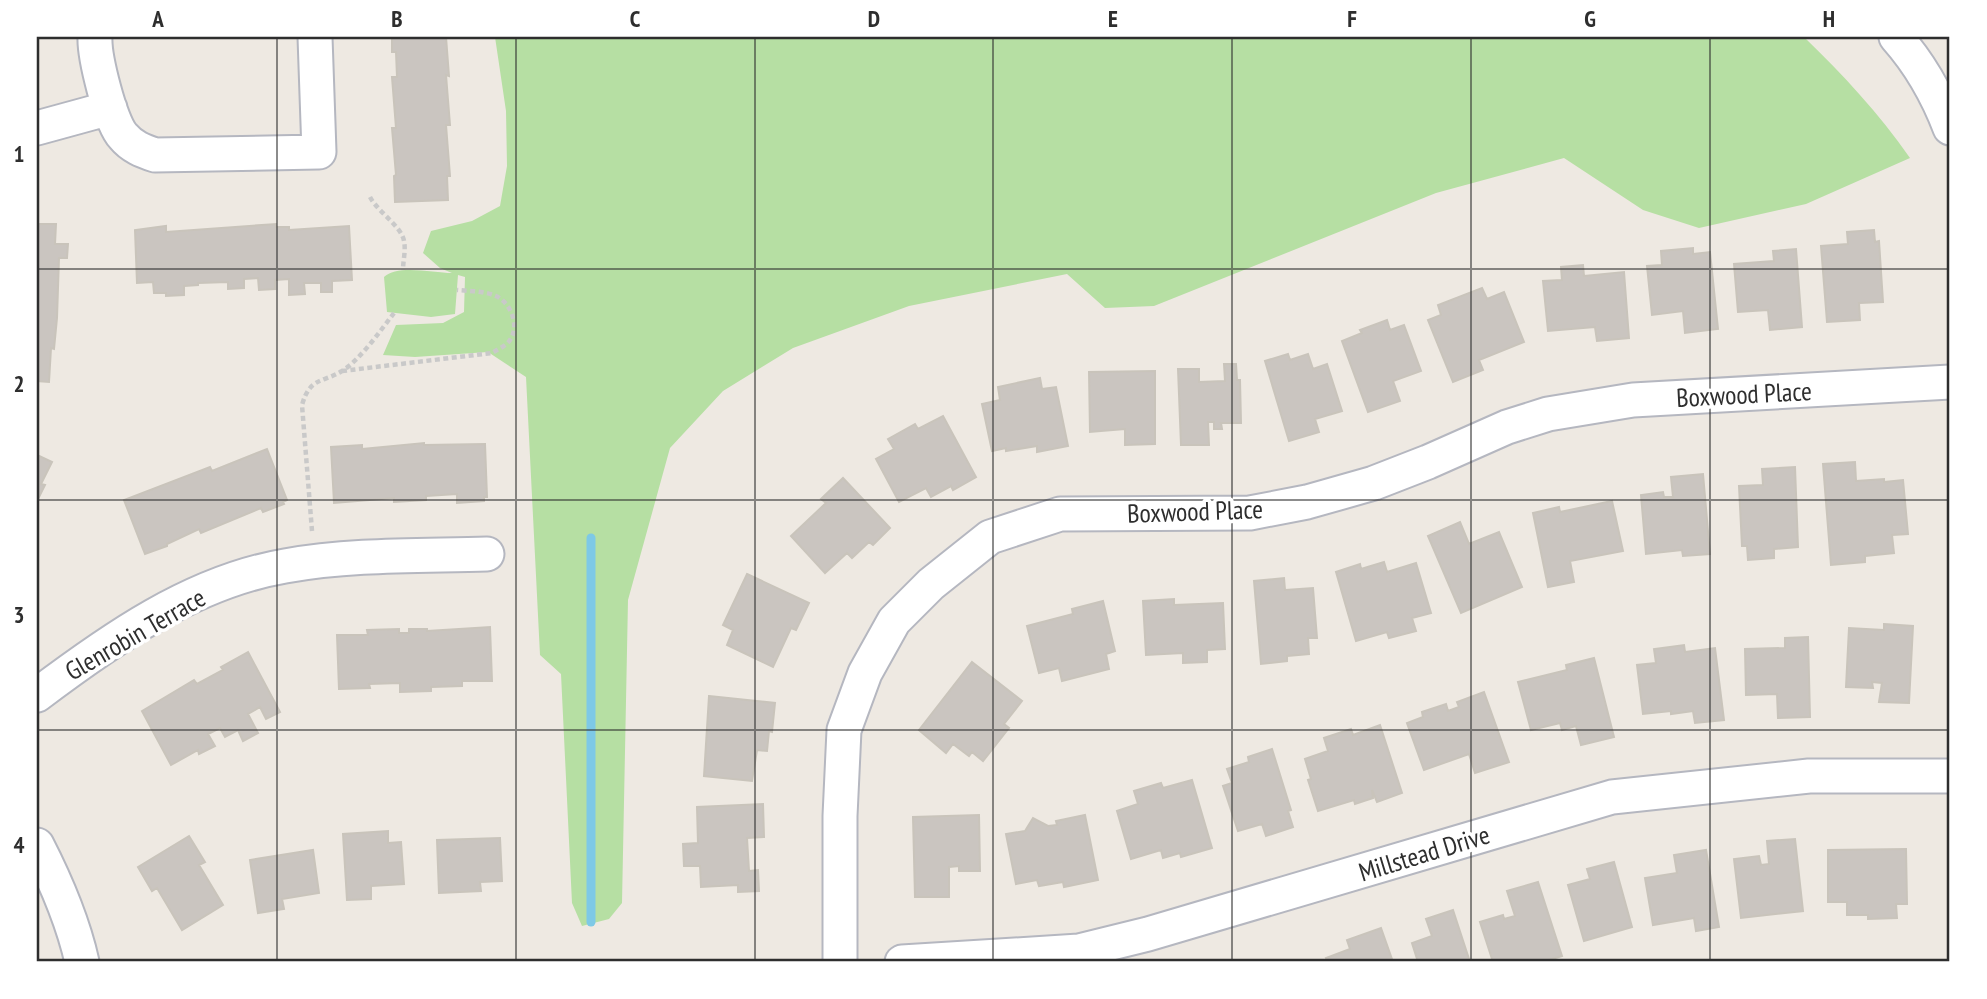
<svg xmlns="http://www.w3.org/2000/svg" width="1987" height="999" font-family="'PT Sans Narrow',sans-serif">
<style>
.green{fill:#b6dfa3}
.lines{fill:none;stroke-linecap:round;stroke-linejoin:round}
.stream{stroke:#7ec9e6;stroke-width:9}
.building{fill:#cac5c0;stroke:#c9c4bb;stroke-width:2}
.street-casing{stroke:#b5b7c0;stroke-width:37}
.path{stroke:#c9c9c9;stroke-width:4.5;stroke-dasharray:5 3.5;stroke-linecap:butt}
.street{stroke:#fff;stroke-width:33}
.grid{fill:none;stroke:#2e2e2e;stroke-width:2;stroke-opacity:0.55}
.labels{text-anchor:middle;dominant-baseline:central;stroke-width:7;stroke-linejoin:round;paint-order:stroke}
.street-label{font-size:26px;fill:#2e2e2e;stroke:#fff}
.neatline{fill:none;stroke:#2e2e2e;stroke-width:2.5}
.grid-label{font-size:23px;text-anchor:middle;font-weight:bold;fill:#2e2e2e}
</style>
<rect width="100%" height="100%" fill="#eee9e2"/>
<path class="green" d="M495,37H1804C1843,75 1879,113 1910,158L1806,204L1699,228L1643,210L1564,158L1436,193L1154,306L1105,308L1067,274L909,306L793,348L723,391L670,448L628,600L622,903L609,919L582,926L572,903L561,674L540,655L526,377L488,352L415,357L383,355L396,325L443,323L464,312L465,277L458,275L455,314L431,317L387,312L384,277C397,264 434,273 452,273L440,268L423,253L431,231L472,221L500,206L507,166L506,111Z"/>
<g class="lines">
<path class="stream" d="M591,538V922"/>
</g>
<path class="building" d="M392,37H446L449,76L446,75L450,125H446L450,176H447L448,200L395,202L394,176L396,175L392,128H396L392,77H397L396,52H392Z
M37,224H56L55,244H68L67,258H59L57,318L54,349L51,348L49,382L37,381Z
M276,224V227H289V230L349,226L352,280L332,281V292H321V283H304L305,294L289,295V279L275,280V289L259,290L258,278L244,279V288L228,289V282L198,283V285L184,286V295L166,296V293H154L153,282L137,283L135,230L166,226V232Z
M1874,230L1875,242L1879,241L1883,302L1859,303L1860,320L1827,322L1821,246L1848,244L1847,232Z
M1693,248V254L1710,252L1718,329L1685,333L1683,311L1652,315L1647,266L1662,265L1661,251Z
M1796,249L1802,327L1770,330L1768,310L1738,312L1734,264L1774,261L1773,251Z
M1583,265L1584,276L1624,272L1629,338L1597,341L1595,327L1548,331L1543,281L1562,280L1561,267Z
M1482,288L1487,299L1504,292L1524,342L1479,360L1483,370L1453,382L1428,320L1441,315L1438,305Z
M1387,320L1390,330L1404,325L1421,371L1393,381L1400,401L1368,412L1342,341L1362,333L1360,330Z
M1288,354L1290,360L1308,354L1313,369L1327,364L1342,411L1315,419L1319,432L1289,441L1265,361Z
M1224,364H1236L1237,380H1240L1241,423H1221L1222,429H1214V422H1208L1209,445H1181L1178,369H1199V382L1225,381Z
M1155,371V444L1125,445V429L1090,432L1089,372Z
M1040,378L1042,389L1056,387L1068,446L1037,452V446L1006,451V448L992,451L982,404L1000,400L998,387Z
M943,416L976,477L953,490L951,486L931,497L926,488L899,502L876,459L894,449L888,439L915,424L918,429Z
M424,443V445L485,444L487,497H484V501L457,503V494L426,496V500L394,502V498L334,503L331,447L362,445V449Z
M267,449L287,500L283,502L284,504L263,512L261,508L201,533L199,529L167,544V546L145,554L124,500L210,467L212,471Z
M37,455L52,462L41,484L45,485L37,501Z
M1855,462L1856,481L1884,479V482L1903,480L1908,534L1892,535L1894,553L1865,556V562L1831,565L1823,464Z
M1795,467L1798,547L1774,549V558L1748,560L1747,546H1742L1739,486L1763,485L1762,469Z
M1703,474L1710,554L1683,556L1682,550L1646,554L1641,495L1663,492L1664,497H1673L1671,477Z
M843,478L890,528L873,545L869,542L852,558L847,553L825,573L791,536L826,503L821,499Z
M1612,501L1623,551L1570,561L1574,582L1548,587L1533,513L1559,507L1560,512Z
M1460,522L1469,544L1499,532L1522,587L1461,613L1428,536Z
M1384,562L1387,572L1416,563L1431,613L1412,618L1416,631L1389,638L1387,632L1356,641L1336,572L1360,564L1361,569Z
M747,574L809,603L796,630L791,628L773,667L727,645L733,630L723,625Z
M1284,578L1285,590L1313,588L1317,638H1308L1309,654L1287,656V661L1261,664L1254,581Z
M1174,599V605L1223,603L1225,649L1207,650V662L1183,663V653L1146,655L1143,601Z
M1103,601L1115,651L1106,654L1109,669L1062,681L1059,668L1039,673L1027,626L1073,614L1072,609Z
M1884,624L1913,626L1909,703L1879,702L1882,683L1872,682L1873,688L1846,687L1849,628L1884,630Z
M490,627L492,681H462V686L431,687V691L400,692V683L369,684L370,688L339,689L337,635H368L367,630L399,629V633H409V629H427V631Z
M1808,637L1810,717L1778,718L1777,694L1746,695L1745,649L1785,648V638Z
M1684,645L1685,652L1715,648L1724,720L1695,723L1693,711L1671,714V711L1643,714L1637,665L1656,663L1654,649Z
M248,652L280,712L266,719L260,707L248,714L258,733L243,741L238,730L225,737L220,728L208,734L215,746L199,754L198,750L171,765L142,711L194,680L197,684L223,670L221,667Z
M1594,658L1614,737L1581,745L1576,726L1562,730L1560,723L1531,730L1518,682L1567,670L1566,665Z
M972,662L1022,701L1004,724L1009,728L983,761L972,752L969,756L953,744L946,753L919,730Z
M1484,692L1509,762L1475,773L1469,754L1424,770L1407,723L1423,717L1422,712L1446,704L1448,711L1459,707L1457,702Z
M709,696L775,703L772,732L769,731L767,751L757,750L752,781L704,776Z
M1380,725L1402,793L1377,802L1372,790L1373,798L1355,804L1354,800L1318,811L1308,780L1311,779L1305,759L1328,751L1324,738L1351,729L1353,735Z
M1272,749L1291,810L1288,811L1293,827L1266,836L1262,824L1238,831L1223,786L1232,783L1227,769L1249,762L1248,757Z
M1192,780L1212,848L1181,857L1180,853L1163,858L1161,850L1131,859L1117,811L1138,804L1134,791L1161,783L1163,788Z
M763,804L764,837L747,838L749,871L758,870L759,891L738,892V885L701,887L700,866H684L683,844L698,843L697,807Z
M979,815L980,871H959V866L949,867V897H915L913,817Z
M1085,815L1098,880L1064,887L1063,882L1039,886L1037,880L1016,884L1006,834L1025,831L1033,818L1048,826L1057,825L1056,821Z
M388,831V843L401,842L404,884L371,886V899L347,900L343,834Z
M189,836L205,862L199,865L223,905L182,930L157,888L152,891L138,867Z
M500,838L502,881L480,882L481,891L439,893L437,840Z
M1795,839L1803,911L1741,918L1734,859L1759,856L1761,865L1769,864L1767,841Z
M1906,849L1907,904H1896L1897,918L1868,919V915H1847V902H1828V850Z
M313,850L319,893L282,899L284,909L258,913L250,860Z
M1706,850L1719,927L1696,931L1694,918L1653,925L1645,878L1677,873L1674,855Z
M1614,862L1632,927L1584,941L1568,885L1590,879L1587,869Z
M1538,882L1562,956L1542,962H1493L1480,922L1503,915L1504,919L1515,916L1507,891Z
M1453,910L1470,962H1418L1412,943L1432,936L1426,919Z
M1381,928L1393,962H1328L1326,958L1350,949L1347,940Z"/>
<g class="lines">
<defs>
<path id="street" d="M95,37C94,56 110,122 123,136C132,147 143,151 155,155L319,152L315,37
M1896,37C1920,64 1937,94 1950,128
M37,128L110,108
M37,695C110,640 192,582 285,566C351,554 420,556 487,554
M37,845C56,882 73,922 82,962
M840,962V816L844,730L865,673L894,621L931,584L990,537L1060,514L1250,513L1307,502L1374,483L1428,462L1507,427L1548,414L1633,400L1950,382
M902,962L1079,951L1148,934L1612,797L1809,776H1950"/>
</defs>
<use href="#street" class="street-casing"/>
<path class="path" d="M370,197C378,212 402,227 404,241C406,250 403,261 403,270
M342,371L492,353C498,349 506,346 510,340C520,326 511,303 496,296C484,291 470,291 457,290
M312,531L302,405C310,377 322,383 342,371C361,359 380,331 394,313"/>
<use href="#street" class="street"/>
</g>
<path class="grid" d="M277,37V962M516,37V962M755,37V962M993,37V962M1232,37V962M1471,37V962M1710,37V962M37,269H1950M37,500H1950M37,730H1950"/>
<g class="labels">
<g class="street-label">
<text transform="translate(1744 394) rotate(-3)">Boxwood Place</text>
<text transform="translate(1195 511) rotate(-2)">Boxwood Place</text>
<text transform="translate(135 634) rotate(-30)">Glenrobin Terrace</text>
<text transform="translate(1424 853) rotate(-17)">Millstead Drive</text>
</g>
</g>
<rect width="1987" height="999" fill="none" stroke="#ffffff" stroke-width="77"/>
<rect x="38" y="38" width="1910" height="922" class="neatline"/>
<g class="grid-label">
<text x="158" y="27">A</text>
<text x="397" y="27">B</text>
<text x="635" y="27">C</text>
<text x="874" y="27">D</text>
<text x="1113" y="27">E</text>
<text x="1352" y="27">F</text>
<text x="1590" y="27">G</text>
<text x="1829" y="27">H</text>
<text x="19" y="162">1</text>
<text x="19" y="392">2</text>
<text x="19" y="623">3</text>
<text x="19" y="853">4</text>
</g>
</svg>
